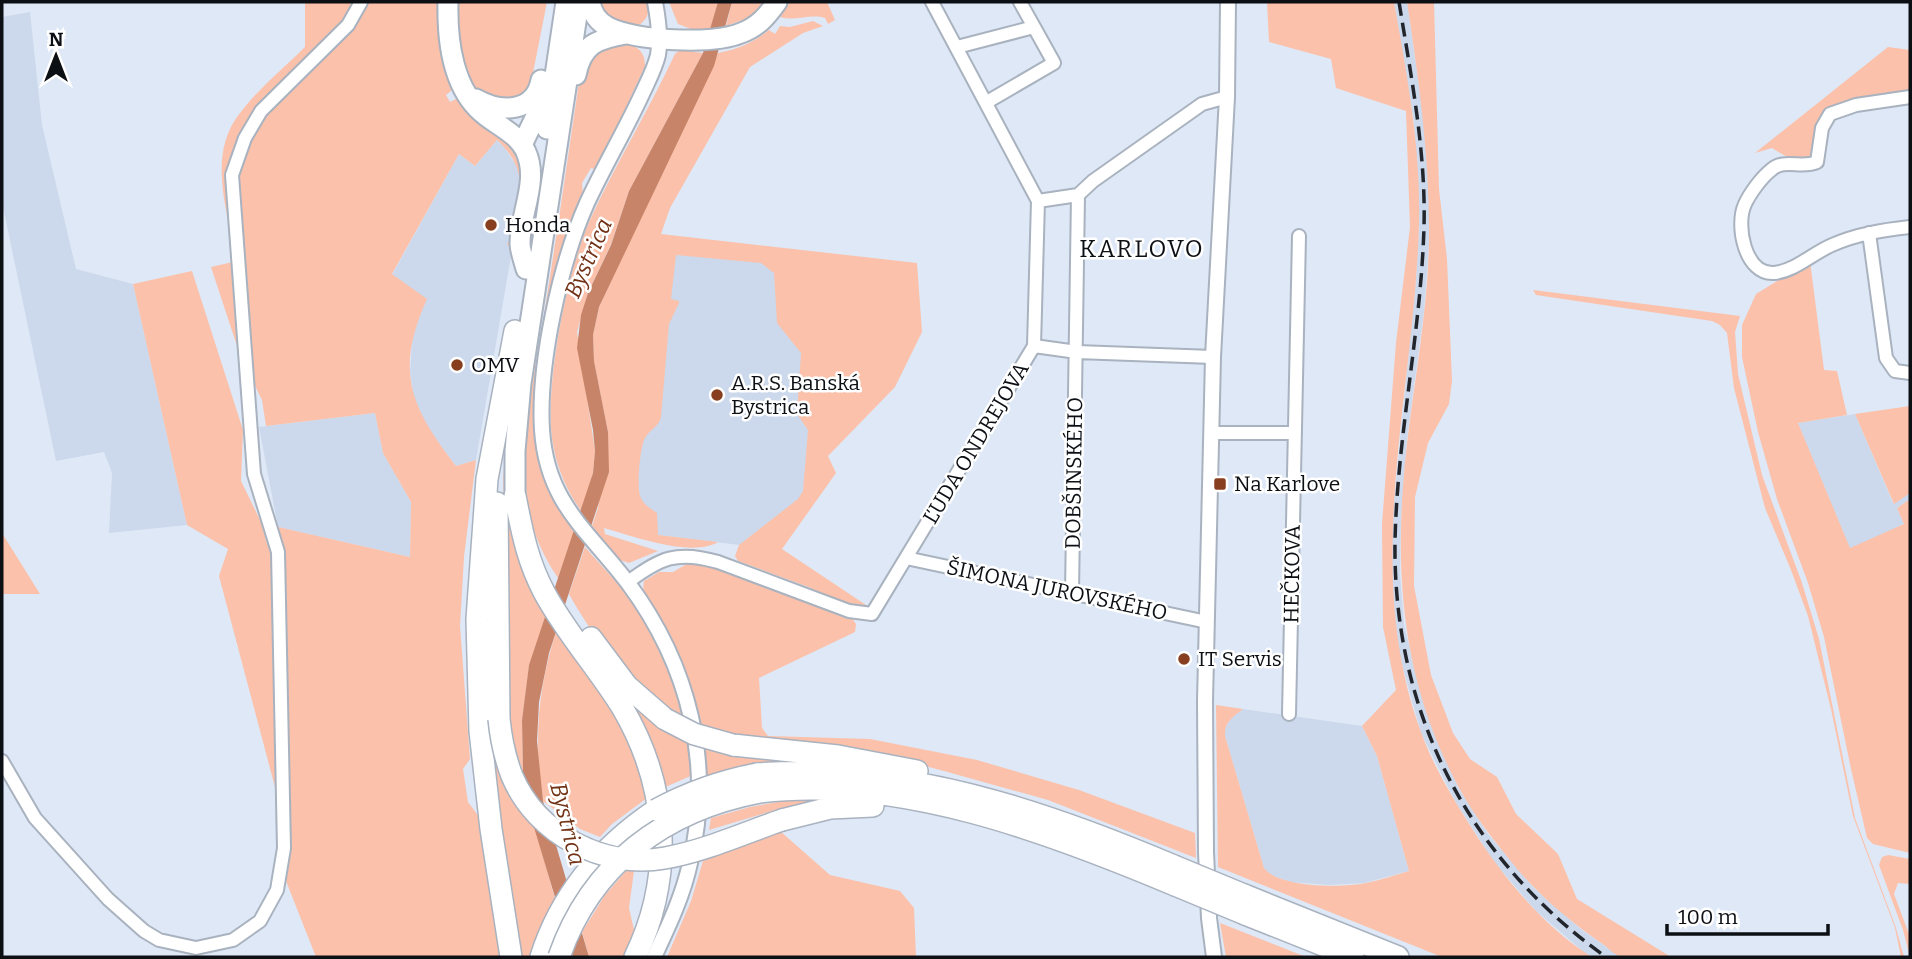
<svg xmlns="http://www.w3.org/2000/svg" width="1912" height="959" font-family="Bitter,serif">
<style>
.built{fill:#ccd9ec}
.green{fill:#fbc1aa}
.water{fill:#c88468}
.lines{fill:none;stroke-linecap:round;stroke-linejoin:round}
.minor-casing{stroke:#a9b2bf;stroke-width:16}
.tertiary-casing{stroke:#a9b2bf;stroke-width:18}
.primary-casing{stroke:#a9b2bf;stroke-width:23}
.motorway-casing{stroke:#a9b2bf;stroke-width:24}
.minor{stroke:#fff;stroke-width:12}
.tertiary{stroke:#fff;stroke-width:14}
.primary{stroke:#fff;stroke-width:19}
.motorway{stroke:#fff;stroke-width:21}
.rail{stroke:#22262c;stroke-width:3.5;stroke-dasharray:14 7;stroke-linecap:butt}
.motorway-bridge-casing{stroke:#a9b2bf;stroke-width:24;stroke-linecap:butt}
.motorway-bridge{stroke:#fff;stroke-width:21}
.poi-dot{fill:#873f1f;stroke:#fff;stroke-width:2.5}
.labels{text-anchor:middle;dominant-baseline:central;stroke-width:5;stroke-linejoin:round;paint-order:stroke}
.poi-label{font-size:21px;fill:#0c0f14;stroke:#fff;text-anchor:start}
.street-label{font-size:21px;fill:#0c0f14;stroke:#fff}
.water-label{font-size:23px;font-style:italic;fill:#723216;stroke:#fff}
.quarter-label{font-size:24px;letter-spacing:2px;fill:#0c0f14;stroke:#fff}
</style>
<rect width="100%" height="100%" fill="#dfe8f6"/>
<path class="built" d="M1394,2H1407L1424,119L1429,183V244L1424,312L1407,439L1401,518L1400,573L1404,624L1419,688L1458,787L1488,834L1534,888L1582,930L1621,957H1592L1585,953L1536,911L1494,862L1455,801L1421,733L1400,658L1393,616L1391,566L1393,512L1416,279L1419,221L1414,122Z
M30,12L42,125L76,269L133,284L187,525L109,533L112,473L104,452L56,461L2,202V17Z
M497,140L505,148L516,165L522,179V192L476,460L456,466L428,429L414,398L410,373L412,341L418,319L426,299L392,275L459,154L475,166Z
M661,235L786,252L812,350L805,494L781,550L658,535L615,468Z
M375,413L383,453L411,502L410,557L278,527L259,427Z
M1855,414L1893,503L1910,493V499L1897,508L1904,524L1850,549L1798,423Z
M1243,709L1362,726L1377,756L1409,871L1364,883L1329,885L1290,882L1269,874L1264,868L1225,736V729L1229,720Z"/>
<path class="green" d="M305,2H438L440,43L451,85V91L446,95L450,102L458,98L507,142L520,164L522,163L524,175L512,247L507,245L511,237C518,196 532,173 497,140L475,166L459,154L392,274L427,299C394,372 411,407 456,466L476,460L464,557L460,626L470,759L463,769L468,802L480,818L502,957H316L286,881L280,871V806L219,576L228,549L187,525L133,284L192,271L243,430L241,481L261,522L267,544L280,545L278,527L410,557L411,502L383,453L375,413L266,426L262,400L240,355L211,267L237,261C228,214 206,155 240,113C258,89 284,68 305,47Z
M454,2H547L529,93L507,102L482,97L471,85L463,68Z
M597,2H648C649,14 648,19 638,26L606,20Z
M669,2H718L711,29H691L678,24Z
M732,2H767L756,15L726,26Z
M789,2H827L835,20L828,24L825,18C810,13 796,22 780,17Z
M1267,2H1394C1407,75 1421,148 1419,223C1415,393 1360,566 1421,732C1433,766 1454,800 1473,830C1503,877 1544,927 1592,957H1442L1218,867L1216,705L1243,709C1233,717 1224,722 1225,736L1264,868C1279,888 1342,888 1366,883C1380,880 1395,875 1409,871L1377,756L1362,726L1396,690L1383,627L1382,524L1396,343L1410,227L1406,111L1336,88L1331,59L1269,42Z
M1407,2H1434L1439,189L1447,259L1452,381L1449,404L1428,443L1415,497L1414,586L1431,675L1453,733L1470,759L1497,777L1516,814L1558,854L1577,899L1671,957C1656,957 1636,959 1622,957C1616,956 1609,949 1604,945C1572,923 1543,899 1518,870C1496,843 1474,816 1458,786C1398,673 1393,560 1408,435C1416,371 1428,306 1429,240C1430,160 1419,81 1407,2Z
M813,21L823,26L803,33L750,67L670,208L661,234L917,263L922,332L895,387L828,456L836,473L782,549L869,607L864,608L813,592L811,588L738,561L735,556L739,545L798,499L803,491L808,430L797,414L801,353L777,323L774,273L761,263L676,255L671,299L679,301V303L669,324L661,417C658,428 650,429 645,438C640,447 636,490 641,498C644,505 651,509 657,513L658,535L718,542C692,558 632,536 604,528L605,534L658,551L629,563L620,560L592,526L598,508L608,432L594,361L593,335L599,307L718,53C739,49 752,43 769,30L775,34L780,26L790,27Z
M626,44C639,47 645,52 645,66L597,170L591,168L582,183L583,196L556,266L535,389L534,433L538,460L547,486L574,533L558,578C543,556 532,532 528,505C518,440 535,372 545,309C557,233 568,157 579,82L594,50Z
M1888,47L1910,50V93L1833,105L1822,114L1817,127L1815,156C1798,166 1787,157 1772,148L1755,153Z
M680,50L703,53L629,191L611,244L588,293L577,332L595,451L593,473L582,512C564,488 553,458 551,428C548,371 567,272 590,220C616,163 649,110 675,54Z
M1810,261L1824,370L1837,371L1847,415L1798,423L1850,548L1904,524L1897,508L1910,499V853L1873,844L1867,838L1851,769L1824,637L1808,583L1777,499L1758,432L1742,357V325L1756,294Z
M1533,290L1740,316L1735,332L1738,374L1762,475L1802,583L1819,639L1855,818L1896,928L1904,957H1901L1895,928L1853,816L1831,709L1808,616L1791,570L1765,508L1734,388L1727,333L1720,325L1712,321L1536,295Z
M1910,406V493L1894,504L1855,414Z
M503,468L508,517L547,613L529,666L522,720L523,772L510,734L507,698Z
M2,533L40,594H2Z
M585,547C604,569 624,589 641,613C663,647 676,685 687,723C639,697 595,641 569,594Z
M690,562L713,567L851,617L856,624L855,632L759,678L762,728L768,736L870,739L977,760L1079,790L1195,833L1196,858L1048,800L944,771L899,759L746,740L702,729C693,689 678,652 656,616C649,605 641,595 644,581L659,572H673Z
M488,607L487,651L555,899L539,931L531,957H516L485,700Z
M557,629C594,682 633,733 647,798L612,824L600,837L580,829L543,801C533,742 538,686 557,629Z
M630,701L690,740L693,775L663,788Z
M704,746L792,762L756,765L706,776Z
M795,799L821,800L782,808L709,830L711,818L750,807Z
M780,831L830,875L900,891L914,908L916,957H667L691,901L703,861Z
M1888,855L1910,859V884L1898,883L1894,894L1910,937V957L1903,930L1879,865L1882,857Z
M626,871H634L629,908L634,930L633,940L625,957H589L582,932L605,895Z
M1220,923L1306,957H1226Z"/>
<path class="water" d="M718,2H732L714,66L599,307L593,335L594,361L608,432L609,472L549,653L539,702L537,741L543,801L589,957H573L533,824L523,772L522,720L529,665L593,473L595,451L593,430L577,348L581,315L588,293L611,245L629,191L703,53Z"/>
<g class="lines">
<defs>
<path id="minor" d="M1020,2L1034,27
M957,47L1034,27L1054,63L987,102
M1910,97L1856,105L1830,114L1822,128L1817,162C1802,169 1784,158 1771,170C1762,177 1750,193 1745,204C1735,225 1745,275 1774,273C1795,271 1813,253 1832,245C1857,234 1883,230 1910,227
M1038,201L1078,195L1093,181L1202,104L1227,97
M1869,233L1886,358L1895,371L1910,373
M1034,346L1077,352L1213,357
M1212,433H1295
M906,558L1207,622
M628,582C660,558 677,550 718,562L849,611L872,614L1034,346L1038,201L932,2
M1072,593L1078,195
M1289,714L1299,236
M2,761L35,818L108,899L144,931L159,940L196,948L233,940L260,921L277,890L284,848L278,552L254,474L232,175L245,138L261,111L348,25L361,2"/>
<path id="tertiary" d="M654,957C668,927 683,896 690,863C714,764 689,665 628,583C588,530 547,504 542,430C538,364 560,264 587,203C604,166 625,131 642,94C648,81 655,68 658,55C661,38 658,18 655,2
M1214,957L1209,918L1206,852L1205,701L1213,357L1227,97L1228,2"/>
<path id="primary" d="M448,2C447,41 453,91 486,116C500,127 519,135 526,152C539,181 520,213 520,243C520,251 524,261 526,269
M590,2C592,13 598,22 608,27C635,41 713,45 741,33C758,27 767,16 777,2
M576,75C582,44 597,39 626,34
M476,99C501,113 535,113 541,80
M547,129L566,2
M522,145L544,99
M515,496V451L521,383L579,2"/>
<path id="motorway" d="M515,496C522,531 527,560 544,592C566,633 598,668 622,707C668,785 675,875 635,957
M497,503L499,719
M591,638L627,686L665,719
M733,745L838,756L917,771
M757,774C903,763 1042,810 1174,866
M760,792C898,775 1049,832 1175,885
M782,820L830,808L873,806
M1244,895L1398,957
M1245,914L1353,957
M511,957L491,829L480,731L477,619L487,479L515,331
M541,957C561,894 601,847 656,810"/>
</defs>
<use href="#minor" class="minor-casing"/>
<use href="#tertiary" class="tertiary-casing"/>
<use href="#primary" class="primary-casing"/>
<use href="#motorway" class="motorway-casing"/>
<use href="#minor" class="minor"/>
<use href="#tertiary" class="tertiary"/>
<use href="#primary" class="primary"/>
<use href="#motorway" class="motorway"/>
<path class="rail" d="M1399,2C1411,76 1426,151 1424,227C1421,332 1397,437 1395,542C1393,712 1468,859 1606,957"/>
<defs>
<path id="motorway-bridge" d="M499,719C501,739 505,758 512,776C537,835 604,869 665,858C705,851 744,833 782,820
M665,719L694,734L733,745
M656,810C689,792 721,781 757,774
M1174,866L1244,895
M1175,885L1245,914
M559,957C591,864 665,810 760,792"/>
</defs>
<use href="#motorway-bridge" class="motorway-bridge-casing"/>
<use href="#motorway-bridge" class="motorway-bridge"/>
</g>
<g class="poi-dot">
<circle cx="491" cy="225" r="7"/>
<circle cx="457" cy="365" r="7"/>
<circle cx="717" cy="395" r="7"/>
<rect x="1213" y="477" width="14" height="14" rx="3.5"/>
<circle cx="1184" cy="659" r="7"/>
</g>
<g class="labels">
<g class="poi-label">
<text x="505" y="225">Honda</text>
<text x="471" y="365">OMV</text>
<text x="731" y="383">A.R.S. Banská<tspan x="731" dy="24">Bystrica</tspan></text>
<text x="1234" y="484">Na Karlove</text>
<text x="1198" y="659">IT Servis</text>
</g>
<g class="street-label">
<text transform="translate(976 443) rotate(-59)">ĽUDA ONDREJOVA</text>
<text transform="translate(1074 473) rotate(-89)">DOBŠINSKÉHO</text>
<text transform="translate(1292 574) rotate(-89)">HEČKOVA</text>
<text transform="translate(1057 590) rotate(12)">ŠIMONA JUROVSKÉHO</text>
</g>
<g class="water-label">
<text transform="translate(588 258) rotate(-66)">Bystrica</text>
<text transform="translate(568 824) rotate(76)">Bystrica</text>
</g>
<g class="quarter-label">
<text x="1142" y="249">KARLOVO</text>
</g>
</g>
<rect width="1912" height="959" fill="none" stroke="#0c0f14" stroke-width="7"/>
<g transform="translate(56 56)" stroke="#ffffff" stroke-width="5" paint-order="stroke">
<path d="M0-5L12 26L0 18L-12 26Z" fill="#0c0f14"/>
<text y="-10" font-size="19" font-weight="bold" text-anchor="middle" fill="#0c0f14">N</text>
</g>
<path d="M1667 924v10h161v-10" fill="none" stroke="#0c0f14" stroke-width="3.5"/>
<text x="1678" y="924" font-size="21" fill="#0c0f14" stroke="#ffffff" stroke-width="5" paint-order="stroke">100 m</text>
</svg>
